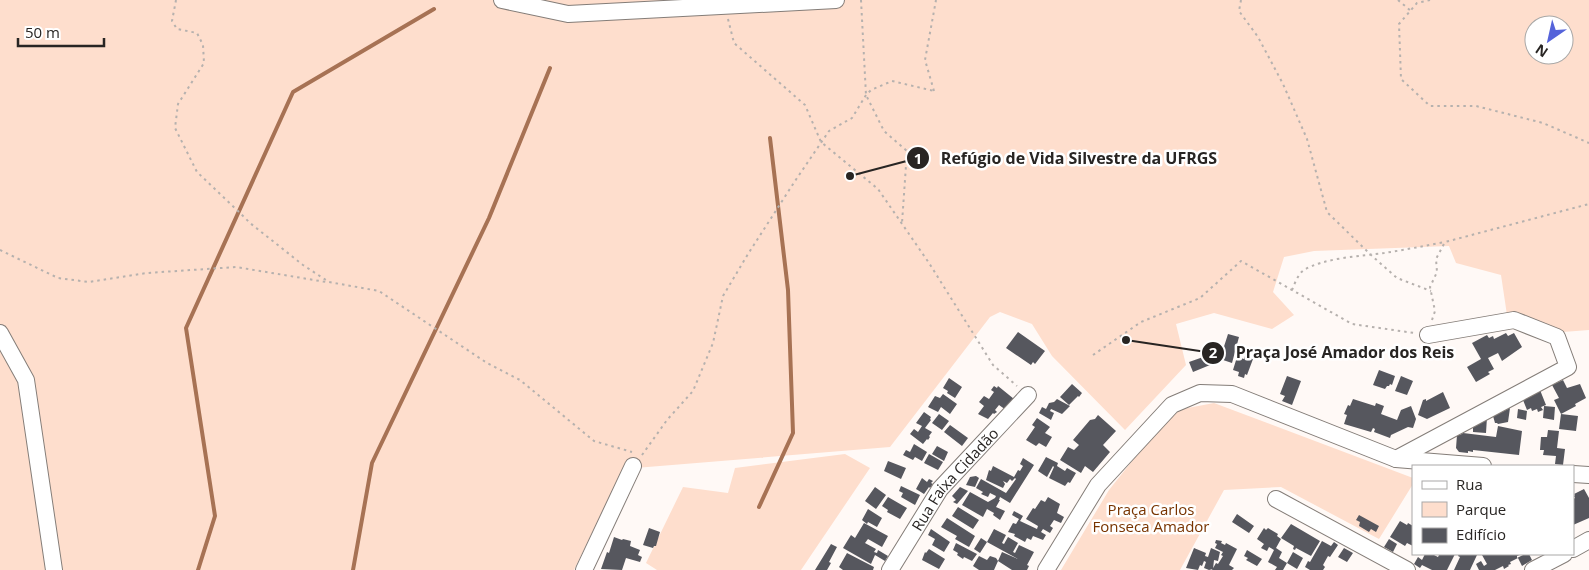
<svg xmlns="http://www.w3.org/2000/svg" width="1589" height="570" font-family="'Open Sans',sans-serif">
<style>
.green{fill:#fedecd;fill-rule:evenodd}
.lines{fill:none;stroke-linecap:round;stroke-linejoin:round}
.stream{stroke:#a77254;stroke-width:4}
.building{fill:#56575e}
.minor-casing{stroke:#847d78;stroke-width:18}
.path{stroke:#b6b1ae;stroke-width:2;stroke-dasharray:2.5 4;stroke-linecap:butt}
.minor{stroke:#fff;stroke-width:16}
.labels{text-anchor:middle;dominant-baseline:central;stroke-width:5;stroke-linejoin:round;paint-order:stroke}
.street-label{font-size:15px;fill:#282523;stroke:#fff}
.park-label{font-size:15px;fill:#783400;stroke:#fff}
.leader{fill:none;stroke:#282523;stroke-width:2}
.callout-dot{fill:#282523;stroke:#fff;stroke-width:2}
.mark-label{font-size:15px;text-anchor:middle;font-weight:bold;fill:#fff}
.callout-label{font-size:16px;text-anchor:middle;font-weight:bold;fill:#282523;stroke:#fff;stroke-width:5;stroke-linejoin:round;paint-order:stroke}
</style>
<rect width="100%" height="100%" fill="#fff9f6"/>
<path class="green" d="M0,0H1589V330L1563,332L1507,315L1501,275L1456,263L1449,246L1314,251L1284,257L1273,292L1294,315L1272,329L1214,313L1176,324L1186,365L1125,430L1052,356L1032,324L1000,312L990,317L890,447L623,469L574,570H0ZM1534,25H1564V55H1534Z
M1214,403L1413,478V484L1379,539L1281,487L1224,490L1180,570H1061L1109,490L1172,411Z
M845,454L870,468L801,570H657L646,563L683,487L728,493L735,468Z"/>
<g class="lines">
<path class="stream" d="M759,507L793,433L788,290L770,138
M198,570L215,516L186,328L293,92L434,9
M353,570L372,463L489,218L550,68"/>
</g>
<path class="building" d="M1018,332L1045,351L1035,364L1033,362L1031,365L1006,348Z
M1506,333L1508,336L1514,333L1522,347L1502,361L1498,353L1488,358L1494,369L1488,372L1490,374L1476,382L1467,367L1481,359L1472,343L1487,335L1489,338L1493,336L1494,339Z
M1228,334L1239,337L1232,363L1220,359Z
M1206,356L1210,365L1193,372L1189,362Z
M1245,356L1253,359L1247,375L1245,374L1244,378L1238,376L1239,372L1233,370L1237,357L1244,359Z
M1379,370L1395,376L1392,385L1390,384L1389,386H1387L1385,389L1373,385Z
M1287,376L1301,381L1292,405L1282,401L1285,396L1280,394Z
M1401,376L1413,381L1407,395L1395,391Z
M949,378L962,387L955,398L947,393L948,391L943,388Z
M1563,380L1567,388L1580,384L1586,398L1575,404L1576,406L1561,414L1554,400L1559,398L1552,385Z
M1072,384L1082,393L1079,397L1078,396L1069,405L1060,397Z
M994,386L997,388L998,386L1014,399L1006,410L999,405L995,410L997,412L994,414L993,413L988,419L978,414L984,406L979,402L984,396L989,399L994,392L991,390Z
M1540,390L1546,405L1541,407L1543,410L1538,412L1537,409L1532,411L1531,408L1527,410L1523,400Z
M1443,392L1450,408L1427,419L1418,415L1423,400L1426,399V401Z
M943,394L957,404L950,414L941,407L938,412L928,407L935,396L940,398Z
M1057,399L1070,406L1062,414L1051,409L1050,411L1054,413L1051,420L1039,413L1042,407L1046,409L1049,403L1054,402Z
M1353,399L1375,406L1376,403L1384,406L1381,414L1397,420L1401,410L1411,406L1416,419L1413,428L1408,427L1391,435L1390,438L1374,432L1375,429L1373,428L1371,432L1344,424L1347,415L1344,414L1348,405L1350,406Z
M1544,406L1555,407L1554,420L1543,418Z
M1510,408L1508,422L1498,424L1497,423H1495L1493,416Z
M1518,409L1527,411L1526,420L1517,418Z
M924,412L931,417L930,419L931,420L925,428L932,432L929,436L930,437L928,440L927,439L923,444L910,434L914,429L918,432L922,426L916,423Z
M939,414L949,421L942,430L932,423Z
M1561,414L1578,416L1576,431L1559,429Z
M1098,415L1116,431L1103,445L1110,452L1093,472L1085,466L1081,473L1060,460L1068,447L1074,450L1079,445L1073,440L1090,420L1095,419Z
M1487,417L1486,433L1473,432V424Z
M1037,418L1050,427L1045,433L1052,437L1046,447L1039,443L1036,446L1026,440L1035,427L1032,425Z
M950,425L968,438L962,446L944,432Z
M1498,426L1522,431L1519,455L1473,450V452L1468,451V453L1459,452L1456,448L1457,435H1460L1463,433L1496,437Z
M1548,430L1559,431L1557,448L1565,449L1563,465L1555,464L1556,456L1543,455L1544,450H1540L1541,437H1547Z
M914,444L927,452L922,461L915,457L913,460L903,455L906,450L910,452Z
M937,446L948,452L944,461L932,454Z
M929,454L943,462L938,470L924,463Z
M1046,457L1058,463L1057,466L1065,471L1067,468L1076,473L1070,483L1068,482L1065,486L1049,478L1054,467L1053,466L1047,477L1038,471Z
M1023,458L1034,465L1010,503L1000,497L999,500H1000L996,507L1005,511L1000,520L993,515L994,513L987,509L983,517L962,505L970,492L988,502L995,498L996,496L990,493L988,497L981,494L983,492L976,488L981,479L1006,493L1016,479L1015,478L1012,481L1010,479L1007,483L1003,481L1005,484L1003,488L986,480L989,470L991,471L993,466L1014,477L1018,470L1020,471L1023,466L1020,464Z
M888,461L906,468L901,479L884,471Z
M976,476L979,478L975,487L966,485L970,477Z
M922,478L927,482L929,479L933,481L931,483L933,484L930,488L929,487L924,494L916,489Z
M901,486L920,495L915,505L901,497L903,493L899,491Z
M875,487L886,495L876,509L865,501Z
M960,487L968,491L957,504L953,502L956,500L952,496Z
M1584,489L1589,498V518L1573,525V499L1575,498L1574,496L1575,495L1574,494Z
M888,497L907,508L900,519L887,512L888,510L882,506Z
M1048,497L1060,504L1057,513L1064,517L1061,523L1054,520L1050,526L1053,528L1050,533L1043,529L1041,532L1046,535L1043,540L1033,536L1031,540L1027,538L1025,542L1014,536L1015,534L1008,532L1013,523L1016,524L1019,519L1012,515L1014,511L1023,516L1020,521L1037,529L1038,526L1026,519L1033,508L1035,509L1041,500L1045,502Z
M958,507L979,520L973,529L952,516Z
M868,509L882,518L877,527L868,522L867,524L862,520Z
M1237,514L1254,526L1249,533L1232,522Z
M1359,515L1379,526L1376,532L1371,529L1369,532L1359,526L1360,522L1356,520Z
M947,518L975,536L969,547L955,539L957,536L941,527Z
M1400,521L1407,525L1408,523L1413,526V546L1407,543L1405,546L1390,537Z
M864,523L888,536L882,547L868,539L865,543L876,549L874,552L877,553L878,550L888,556L885,561L875,555L871,564L843,548L851,535L855,538Z
M1291,524L1320,541L1311,556L1296,548L1295,550L1293,549L1294,546L1281,538Z
M649,528L660,532L656,546H654L653,548L643,545Z
M1264,528L1266,530L1268,528L1278,534L1277,536L1281,539L1276,548L1282,552L1279,558L1287,563L1293,552L1303,558L1297,569L1287,563L1283,570H1275L1277,567L1268,562L1274,550L1269,547L1267,551L1261,548L1264,544L1257,539Z
M931,529L950,542L944,552L932,545L935,539L928,535Z
M994,529L1006,535L1002,543L1004,544L1008,537L1018,543L1013,552L1015,553L1019,545L1034,552L1027,565L1029,566L1027,570H1012L998,561L1002,552L1018,559L987,542Z
M614,537L622,540L623,539L631,541L630,546L640,550L638,555L642,557L640,562L626,558L622,570L601,569L607,552L609,553Z
M981,538L987,542L980,553L974,549Z
M1389,539L1397,544L1393,552L1384,547Z
M1216,540L1222,541L1221,543L1225,545L1226,543L1237,549L1229,565L1234,568L1232,570H1212L1216,563L1218,564L1223,556L1221,555L1223,552L1215,548L1217,544L1215,543Z
M1322,541L1331,546L1334,542L1338,545L1330,557L1328,556L1323,565L1325,567L1323,570H1310L1305,567L1308,561L1310,562Z
M956,543L977,554L972,561L964,557L963,559L957,555L958,553L953,550Z
M831,544L837,547L829,562L831,563L827,570H815Z
M1194,548L1206,553L1205,556L1208,557L1211,548L1220,552L1218,561L1214,560L1213,569L1209,570L1204,568L1206,562L1204,561L1202,566L1200,565L1198,570L1186,568Z
M1344,548L1353,553L1347,562L1338,557Z
M929,549L945,559L939,569L922,560L925,552L926,553Z
M1247,550L1262,559L1257,566L1246,560L1248,558L1244,556Z
M847,553L874,567L873,570H843L839,567Z
M1425,554H1432L1438,557L1439,555L1435,554H1455L1447,570H1432L1422,565L1420,568L1414,564L1418,557L1422,560Z
M1459,554H1474L1477,555L1470,570H1454L1460,557L1458,556Z
M1484,554H1522L1517,556V558L1525,554H1529L1532,560L1522,566L1518,558L1510,562L1511,564L1508,565L1509,566L1504,569L1503,566L1495,570H1479L1476,564L1481,561L1484,566L1487,564L1482,555Z
M979,556L987,560L990,556L996,558L998,561L994,570H979L973,566Z"/>
<g class="lines">
<defs>
<g id="minor">
<path d="M502,0L568,14L836,0"/>
<path d="M0,333L26,380L54,570"/>
<path d="M1396,459L1568,367L1557,337L1514,320L1428,335"/>
<path d="M1573,474L1589,475"/>
<path d="M1276,499L1407,570"/>
<path d="M1573,549L1589,540"/>
<path d="M584,570L633,466"/>
<path id="s1" d="M890,570L940,489L1028,395"/>
<path d="M1046,570L1098,485L1172,405L1200,393L1232,394L1396,459L1483,466"/>
<path d="M1533,570L1564,554"/>
</g>
</defs>
<use href="#minor" class="minor-casing"/>
<path class="path" d="M176,0L172,21L177,29L197,33L203,45L204,63L178,104L175,128L197,172L239,212L250,223L303,265L329,282L379,291L487,363L520,380L594,441L632,452
M861,0L866,95L884,131L907,151L902,223
M1241,0L1239,11L1258,37L1283,84L1307,139L1327,212L1371,255L1397,278L1431,291
M1398,0L1411,11
M1430,0L1417,3L1399,24L1401,79L1430,106H1476L1543,123L1589,143
M728,19L734,43L805,105L821,142L878,189L929,263L993,365L1017,386
M934,91L925,60L936,0
M0,250L58,278L89,282L147,273L236,267L326,282
M1292,290C1295,283 1298,274 1304,270C1323,258 1361,256 1384,253C1404,250 1424,246 1445,242
M1432,320L1435,311L1430,287L1437,272L1436,259L1445,242L1589,204
M1093,355L1141,322L1200,298L1241,261L1352,324L1414,333
M642,455L667,420L693,391L713,343L723,296L748,254L795,181L829,131L852,118L866,95L871,90L892,81L934,91"/>
<use href="#minor" class="minor"/>
</g>
<g class="labels">
<g class="street-label">
<text stroke="none"><textPath href="#s1" startOffset="112">Rua Faixa Cidadão</textPath></text>
</g>
<g class="park-label">
<text x="1151" y="509">Praça Carlos<tspan x="1151" dy="17">Fonseca Amador</tspan></text>
</g>
</g>
<path class="leader" d="M850 176L918 158M1126 340L1213 353"/>
<g class="callout-dot">
<circle cx="850" cy="176" r="5"/>
<circle cx="1126" cy="340" r="5"/>
<circle cx="918" cy="158" r="12"/>
<circle cx="1213" cy="353" r="12"/>
</g>
<g class="mark-label">
<text x="918" y="164">1</text>
<text x="1213" y="358">2</text>
</g>
<g class="callout-label">
<text x="1079" y="164">Refúgio de Vida Silvestre da UFRGS</text>
<text x="1345" y="358">Praça José Amador dos Reis</text>
</g>
<rect x="1412" y="465" width="162" height="90" fill="#ffffff" stroke="#a9a8a7"/>
<rect x="1422" y="481" width="25" height="8" fill="#ffffff" stroke="#a9a8a7"/>
<text x="1456" y="490" font-size="15" fill="#282523">Rua</text>
<rect x="1422" y="502" width="25" height="15" fill="#fedecd" stroke="#a9a8a7"/>
<text x="1456" y="515" font-size="15" fill="#282523">Parque</text>
<rect x="1422" y="528" width="25" height="15" fill="#56575e" stroke="#a9a8a7"/>
<text x="1456" y="540" font-size="15" fill="#282523">Edifício</text>
<g transform="translate(1549 40) rotate(214)"><circle r="24" fill="#ffffff" stroke="#a9a8a7"/>
<path d="M0-4L9 19L0 12L-9 19Z" fill="#5563da"/>
<text y="-8" font-size="14" font-weight="bold" text-anchor="middle" fill="#282523">N</text>
</g>
<path d="M18 38v8h86v-8" fill="none" stroke="#282523" stroke-width="2.5"/>
<text x="25" y="38" font-size="15" fill="#282523" stroke="#ffffff" stroke-width="4" paint-order="stroke">50 m</text>
</svg>
